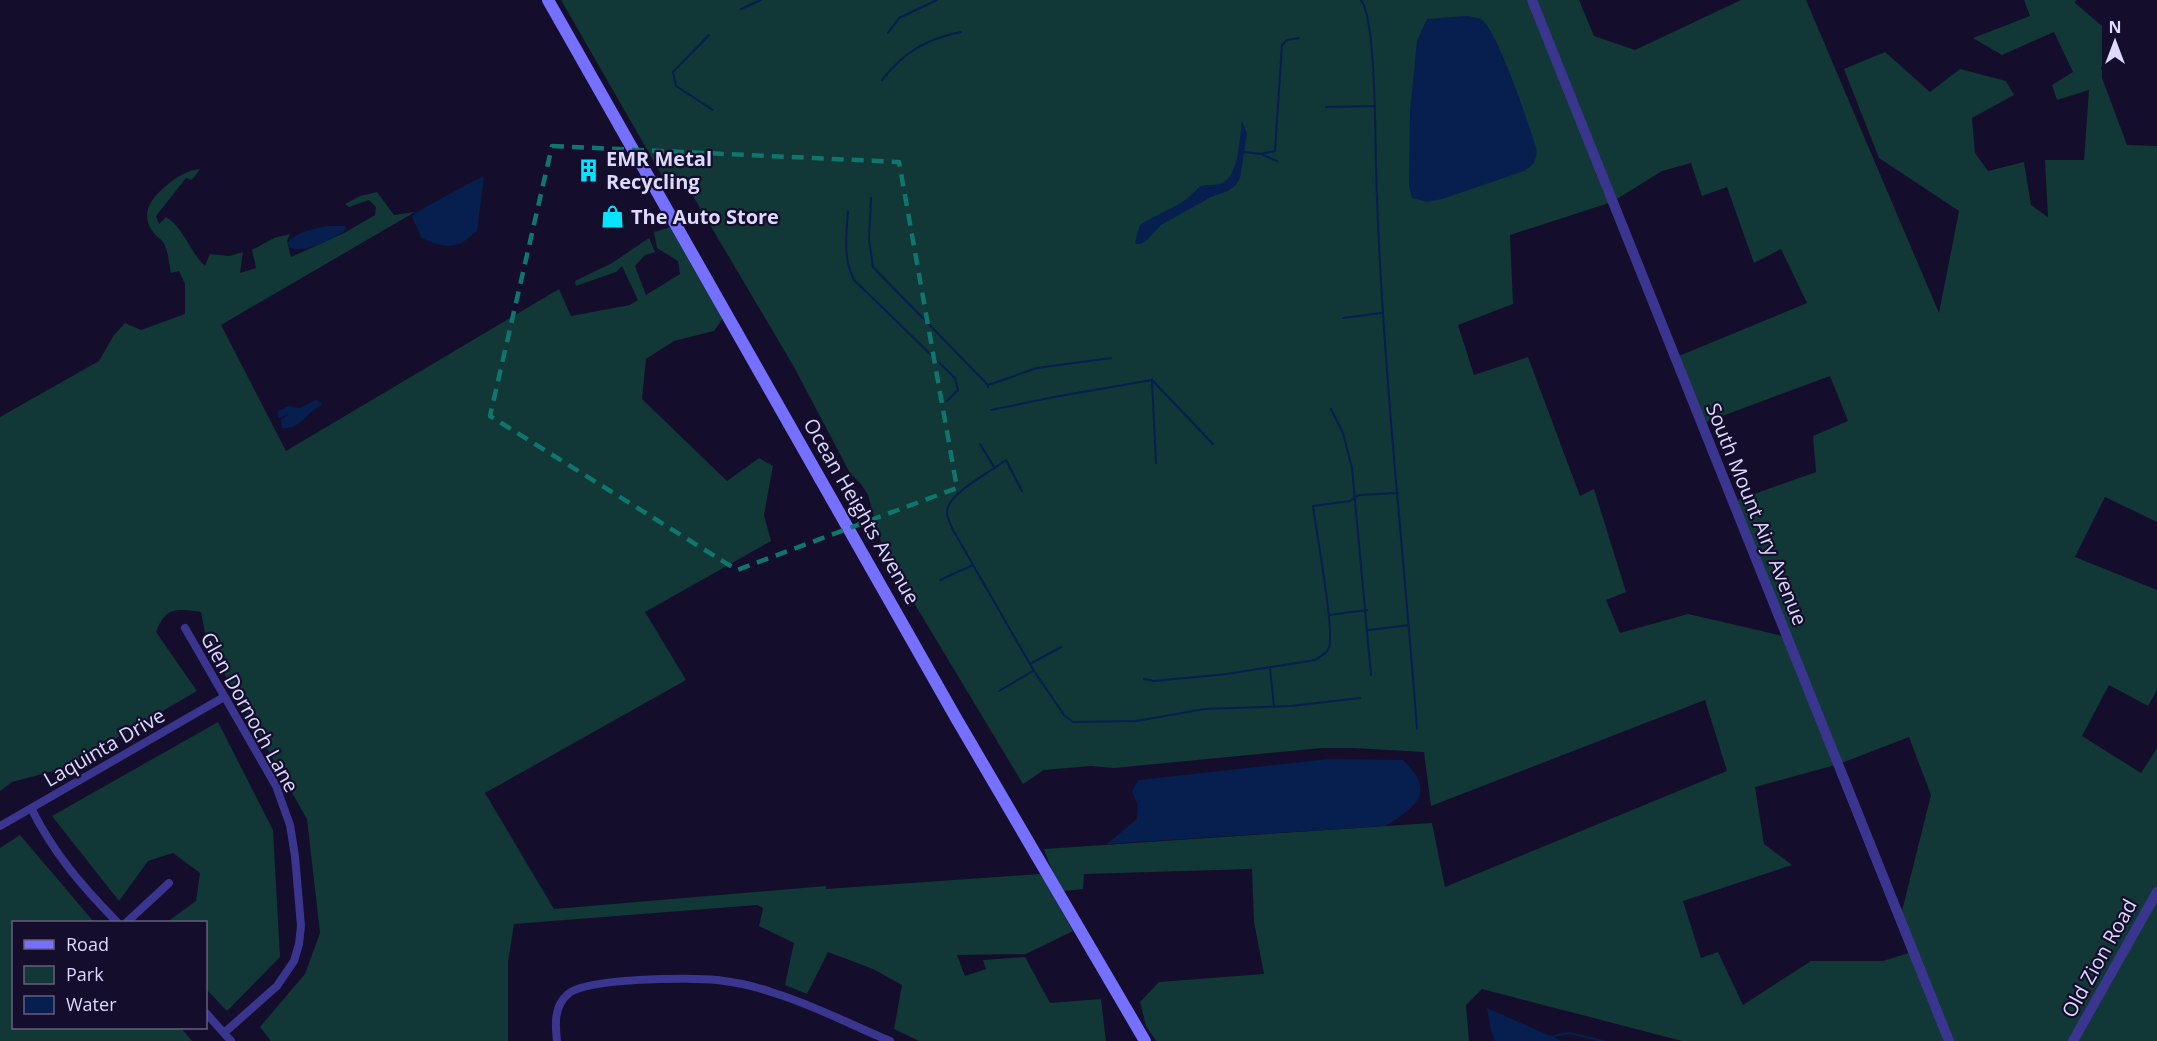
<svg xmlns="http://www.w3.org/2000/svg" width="2157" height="1041" font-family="'Open Sans',sans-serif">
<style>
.green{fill:#113736;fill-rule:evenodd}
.water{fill:#061f4e}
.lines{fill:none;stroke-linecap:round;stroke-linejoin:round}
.stream{stroke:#061f4e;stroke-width:2}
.minor{stroke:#3a358f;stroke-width:8}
.tertiary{stroke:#3a358f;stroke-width:10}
.secondary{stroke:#7570ff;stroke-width:12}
.marked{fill:none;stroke:#0f766e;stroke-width:4.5;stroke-dasharray:12 8;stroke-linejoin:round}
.labels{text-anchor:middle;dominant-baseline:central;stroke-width:4.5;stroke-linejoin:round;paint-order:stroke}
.poi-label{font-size:20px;font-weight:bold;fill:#ded9ff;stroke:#140e2c;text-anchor:start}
.street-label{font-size:20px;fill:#ded9ff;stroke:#140e2c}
</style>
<rect width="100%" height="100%" fill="#140e2c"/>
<path class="green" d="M561,0H1579L1594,36L1635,50L1741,0H1806L1939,313L1959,211L1879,158L1844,69L1885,52L1930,92L1960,69L2006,81L2014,95L1972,118L1975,153L1988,171L2024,162L2031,205L2048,217L2045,160H2084L2089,90L2057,100L2052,85L2073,72L2054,32L2002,55L1973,38L2030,16L2024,0H2076L2075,3L2102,26V78L2127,145L2157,146V522L2105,497L2075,557L2157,590V690L2148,706L2109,685L2082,736L2141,773L2157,748V1041H1682L1482,989L1466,1005L1469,1041H1156L1146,1026L1140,1002L1159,982L1264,974L1254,922L1252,869L1084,874L1083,889L1064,891C1055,878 1049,864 1044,849L1432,823L1445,887L1727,771L1705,700L1431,806L1424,752L1354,748H1322L1114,768L1091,766L1044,770L1023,784L884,553L868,495L861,484L850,473L794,367L690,191L668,186ZM1691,163L1702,196L1727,187L1754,263L1781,249L1807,303L1674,358L1701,424L1830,376L1848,421L1813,436L1816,472L1732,502L1787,637L1688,614L1620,633L1606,600L1626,592L1594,489L1580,496L1528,357L1474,375L1458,325L1513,304L1510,235L1612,202L1662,171ZM1909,737L1931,795L1900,919L1915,951L1883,961H1811L1743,1005L1718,952L1701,958L1683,901L1792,865L1764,844L1755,787L1839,764Z
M200,169L192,180L186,178L156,216L159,224L166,217C184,228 190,252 205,266L210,254L229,256L243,252L240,273L256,268L252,250L274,238L290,234L287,241L291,257L344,233L375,215L376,207L369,200L349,207L345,204L360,196L377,192L394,215L415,212L221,325L286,451L559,289L571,316L630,305L638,300L622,266L616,272L576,286L575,281L612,263L649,238L655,252L645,255L635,266L646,295L680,274L678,261L657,248L654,232L671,227L723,318L714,331L674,341L646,359L642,399L727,481L759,458L773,466L764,515L771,541L645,612L686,680L485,793L554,909L826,886V889L1041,874L1073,931L1026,954L957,955L965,976L986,969L983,960L1025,957L1050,1003L1101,999L1106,1041H919L894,1029L902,985L873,969L828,952L807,994L785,985L794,943L759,926L763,908L757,905L514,924L508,962V1041H271L260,1027L305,974L320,933L307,819L207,643L201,612C177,609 166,606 156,632L197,691L65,768L12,782L0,791V417L99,361L114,335L125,323L141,330L185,314V284L179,271L171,273C169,264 168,249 163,242C160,238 155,236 153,232C139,213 152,197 167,185C177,177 187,170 200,169Z
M218,722L273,830L280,957L227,1011L206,989V922H167L196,901L200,873L173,853L148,861L119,901L52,816Z
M20,835L94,922H14V1028H181L192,1041H0V848Z"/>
<path class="water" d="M1467,16C1472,17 1477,17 1481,19C1497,29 1529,125 1536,147C1538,159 1534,165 1524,171L1442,199L1427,202L1412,198L1409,185L1410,111L1417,41L1427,19Z
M1242,121L1247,134L1240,178L1236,185L1228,191L1211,197L1161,225L1146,241L1141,244H1136L1135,242L1140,225C1161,211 1183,207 1200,186C1207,184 1212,186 1219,184C1240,179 1239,138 1242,121Z
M484,177L477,231C471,235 467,240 461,243C448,249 433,244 422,238L412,217L415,213L475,180Z
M328,226H345L347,229C334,239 304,255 289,247L288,242C299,231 313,229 328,226Z
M316,400L321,402L322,405C310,409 299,431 282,428L281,420L289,414L279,418L277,415L278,411L289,406L299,408Z
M1329,759L1403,760C1437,792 1416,807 1385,826L1107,844L1137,819L1138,806L1132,791L1139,780Z
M1487,1008L1562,1041H1495L1491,1030Z"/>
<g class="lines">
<path class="stream" d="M1361,0C1376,19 1375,137 1376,166C1381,354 1403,541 1417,729
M741,9L761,0
M888,33L899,18L937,0
M709,35L673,72L676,86L713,110
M882,80C904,52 926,39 961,32
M1326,107L1374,106
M1244,152L1261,154L1275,151L1282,45L1287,40L1299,38
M1263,155L1277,161
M871,198L869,239L873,267L988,385
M848,212C846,236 843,258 854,280L955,378L958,390L947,401
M1343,318L1381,313
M1152,380L1213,444
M1152,382L1156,463
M988,387V385L1037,368L1111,358
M1331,409L1343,433L1352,468L1371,675
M991,410L1054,397L1152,380V379
M980,444L994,467
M1022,491L1006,460C993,470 952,492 948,507C945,515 950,522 953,530L1034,671L1064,715L1073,722L1136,721L1205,709L1291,706L1360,698
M940,580L973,565
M1329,615L1367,610
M1369,630L1409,625
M1030,664L1061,647
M1270,668L1274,707
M1144,679L1154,681L1227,674L1315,660C1320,657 1326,654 1329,648C1335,633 1316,530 1313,506L1350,501L1359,495L1398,493
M999,691L1033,671
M1550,1037L1569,1033L1603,1041"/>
<path class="minor" d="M185,628L276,786L290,825L295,856L301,926L299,944L294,961L277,986L224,1033
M31,808C54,854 82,886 117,922
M0,826L224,697
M127,922L169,883
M206,1013L231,1041
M557,1041C555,1024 554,1006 568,994C586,978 691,977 717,980C735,982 754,986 771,992C812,1004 851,1025 890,1041"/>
<path class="tertiary" d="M1532,0L1949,1041
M2073,1041L2157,892"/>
<path class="secondary" d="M548,0L956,718L1145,1041"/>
</g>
<path class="marked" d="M552,146L899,162L957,488L737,570L490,416Z"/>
<defs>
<symbol id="building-bare" viewBox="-9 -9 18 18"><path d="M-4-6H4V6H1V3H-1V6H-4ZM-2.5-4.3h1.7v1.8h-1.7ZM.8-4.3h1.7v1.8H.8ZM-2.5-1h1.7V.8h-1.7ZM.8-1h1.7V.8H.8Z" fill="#05e4ff" stroke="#140e2c" stroke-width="2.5" paint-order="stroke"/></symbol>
<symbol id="shop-bare" viewBox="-9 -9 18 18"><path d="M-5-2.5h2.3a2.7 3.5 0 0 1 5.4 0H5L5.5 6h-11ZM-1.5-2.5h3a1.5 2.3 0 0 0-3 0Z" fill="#05e4ff" stroke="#140e2c" stroke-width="2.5" paint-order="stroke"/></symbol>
</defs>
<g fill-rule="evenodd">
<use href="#building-bare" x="572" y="154" width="33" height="33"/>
<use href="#shop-bare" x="596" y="200" width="33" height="33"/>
</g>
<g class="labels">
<g class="poi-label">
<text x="606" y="158">EMR Metal<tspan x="606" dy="23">Recycling</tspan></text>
<text x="631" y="216">The Auto Store</text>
</g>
<g class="street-label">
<text transform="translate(862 511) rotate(60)">Ocean Heights Avenue</text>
<text transform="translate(1757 514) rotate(68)">South Mount Airy Avenue</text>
<text transform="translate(250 712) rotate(61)">Glen Dornoch Lane</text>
<text transform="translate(104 747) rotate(-30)">Laquinta Drive</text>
<text transform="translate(2099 958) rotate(-61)">Old Zion Road</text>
</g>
</g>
<rect x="12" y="921" width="195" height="108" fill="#140e2c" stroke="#655f80" stroke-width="1.5"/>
<rect x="24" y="940" width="30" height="9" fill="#7570ff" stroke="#655f80" stroke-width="1.5"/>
<text x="66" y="951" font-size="18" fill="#ded9ff">Road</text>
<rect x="24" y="966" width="30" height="18" fill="#113736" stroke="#655f80" stroke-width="1.5"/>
<text x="66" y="981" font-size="18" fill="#ded9ff">Park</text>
<rect x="24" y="996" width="30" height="18" fill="#061f4e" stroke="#655f80" stroke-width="1.5"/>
<text x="66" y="1011" font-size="18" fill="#ded9ff">Water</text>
<g transform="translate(2115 42)" stroke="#140e2c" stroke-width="4.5" paint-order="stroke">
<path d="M0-4.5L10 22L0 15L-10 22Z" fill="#ded9ff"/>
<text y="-9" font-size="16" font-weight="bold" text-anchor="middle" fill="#ded9ff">N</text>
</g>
</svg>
